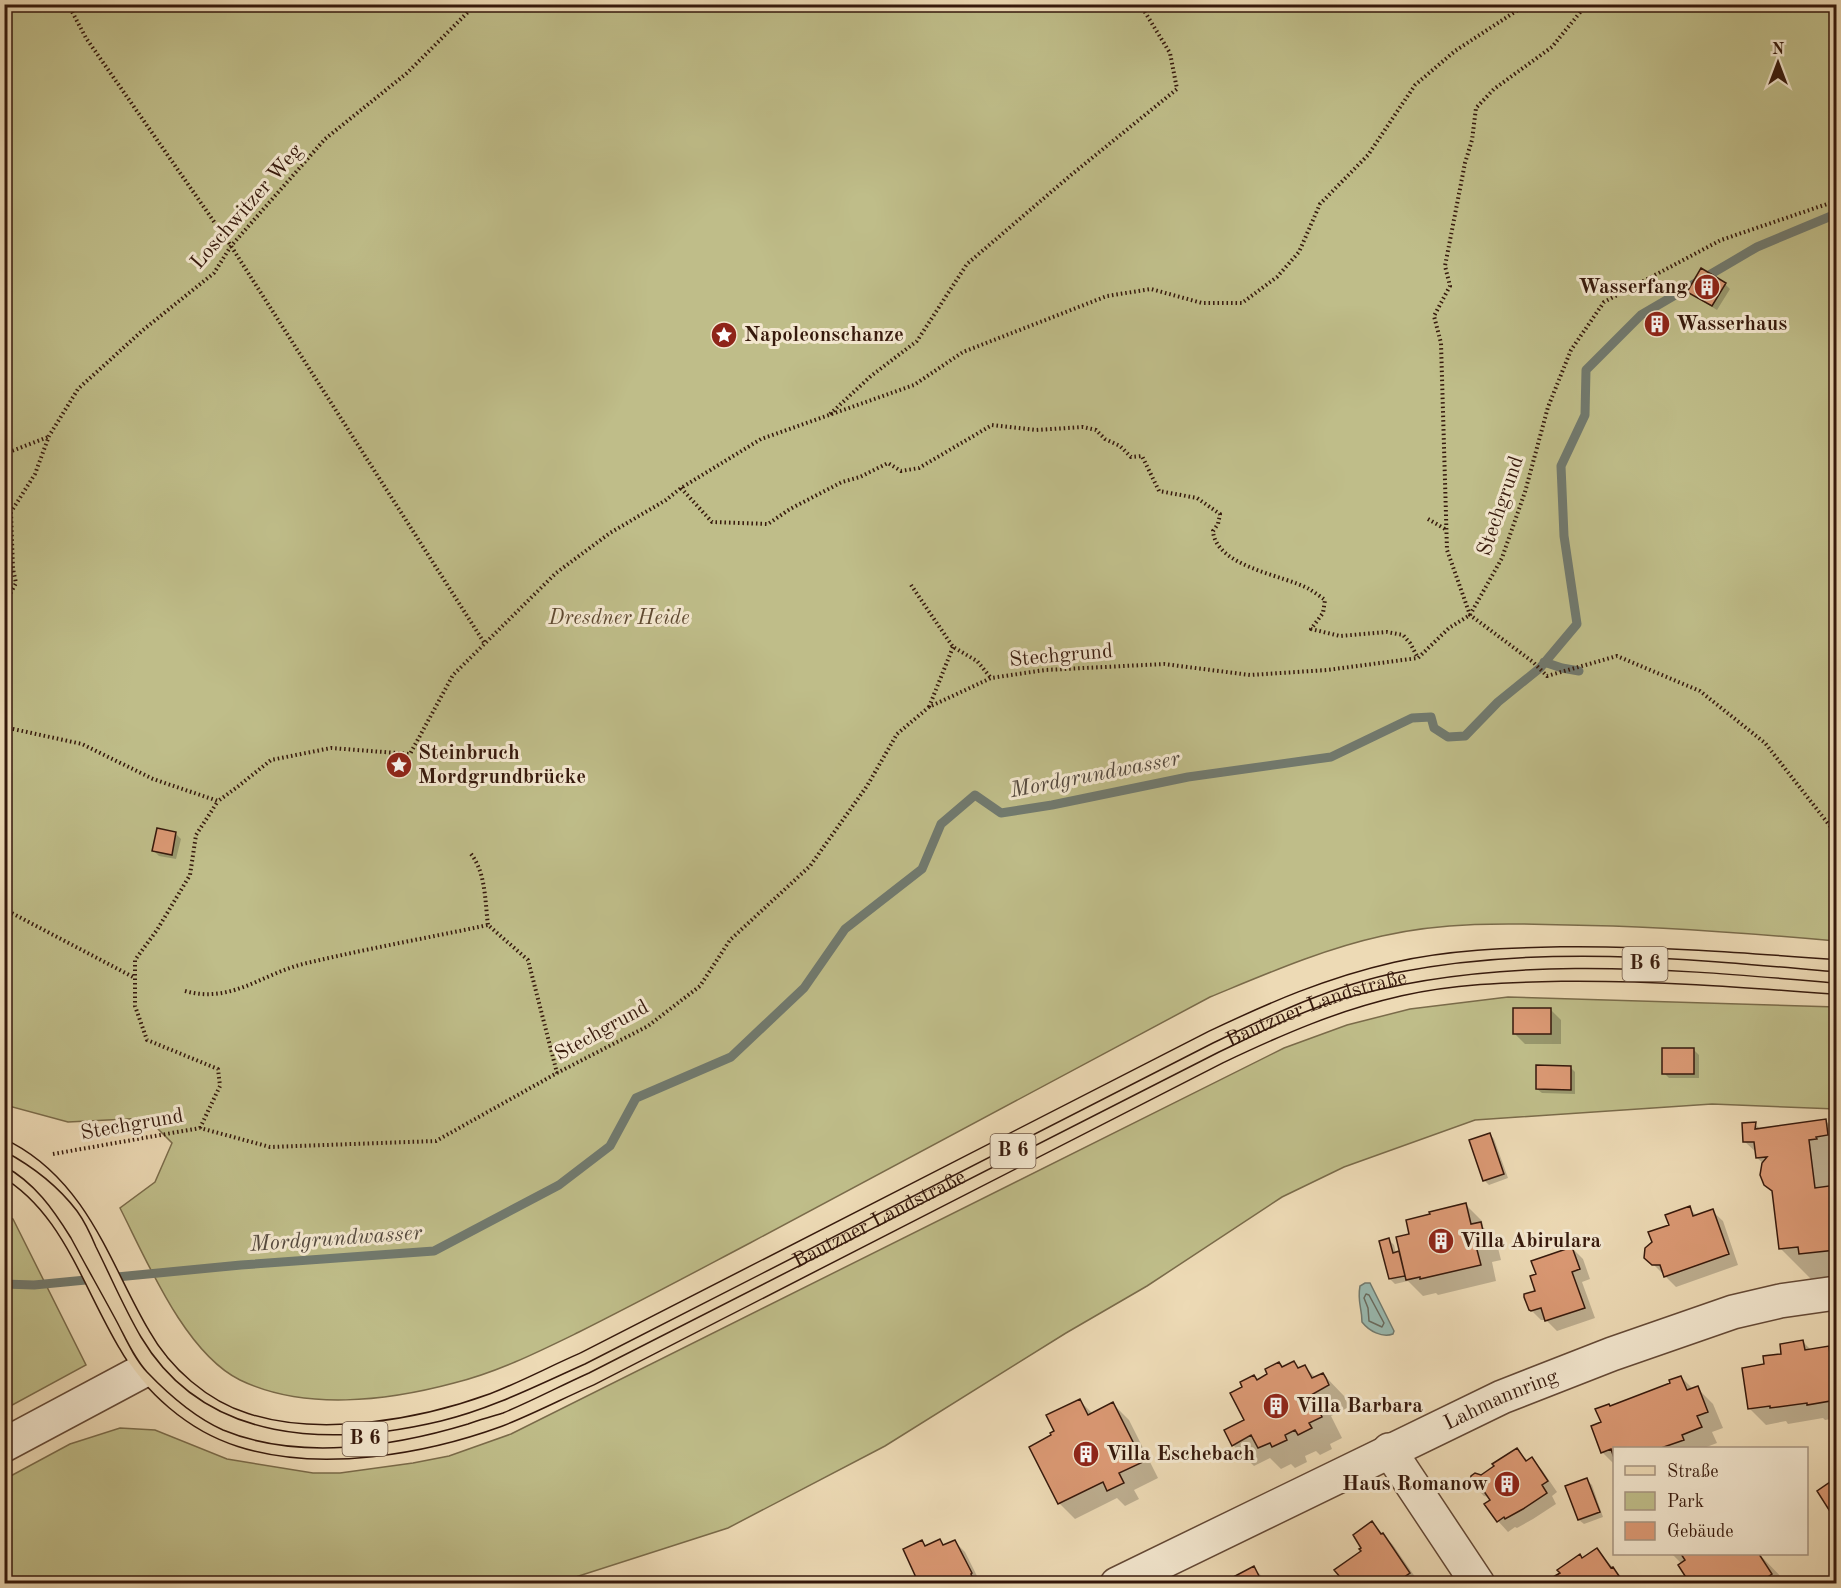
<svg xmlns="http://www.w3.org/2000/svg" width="1841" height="1588" font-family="'Old Standard TT',serif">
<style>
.green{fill:#bfbd89;stroke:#7a6b4a;stroke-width:1.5}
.water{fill:#99bab1;stroke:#717a6f;stroke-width:1.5}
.shadow{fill:#0003}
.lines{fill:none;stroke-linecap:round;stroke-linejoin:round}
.shore{stroke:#686a5e;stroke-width:1.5}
.stream{stroke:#717a6f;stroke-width:9}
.building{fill:#db9974;stroke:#36190c;stroke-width:1.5}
.minor-casing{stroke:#644936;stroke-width:36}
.major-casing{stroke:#36190c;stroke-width:36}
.path{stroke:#36190c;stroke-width:4;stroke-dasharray:1.5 3;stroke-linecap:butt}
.minor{stroke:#f3e7cf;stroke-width:33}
.major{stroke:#eddab5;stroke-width:33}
.tram{stroke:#36190c;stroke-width:1.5}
.labels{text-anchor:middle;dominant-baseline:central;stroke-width:6;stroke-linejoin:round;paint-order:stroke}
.shield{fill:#f3e7cf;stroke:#6f5746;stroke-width:1.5}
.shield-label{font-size:20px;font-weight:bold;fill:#36190c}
.street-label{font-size:21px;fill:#36190c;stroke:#f3e7cf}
.poi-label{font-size:21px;font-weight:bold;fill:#36190c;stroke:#f3e7cf;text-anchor:start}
.park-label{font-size:21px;font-style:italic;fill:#5f4a32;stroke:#f3e7cf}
.water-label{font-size:22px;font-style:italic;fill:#54493e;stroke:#f3e7cf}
</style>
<rect width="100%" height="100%" fill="#eddab5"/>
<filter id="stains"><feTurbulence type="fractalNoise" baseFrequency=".00333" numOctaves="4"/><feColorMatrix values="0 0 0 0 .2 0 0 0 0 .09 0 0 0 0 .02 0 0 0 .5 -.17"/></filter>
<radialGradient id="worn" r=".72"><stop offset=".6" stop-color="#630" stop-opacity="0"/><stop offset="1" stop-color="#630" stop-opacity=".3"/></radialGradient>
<path class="green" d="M4,5H1836V941C1747,933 1658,926 1568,925C1506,923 1443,922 1382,936C1323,949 1266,974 1210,997C1057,1079 904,1161 750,1243C693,1273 637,1303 579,1332C538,1352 498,1372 454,1383C387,1401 304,1411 240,1380C185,1353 147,1261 120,1208L155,1182L172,1143L147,1118L68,1122L5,1105Z
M1508,997L1836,1007V1109L1712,1104L1475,1120L1344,1167L1282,1197L1147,1286L1066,1333L885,1446L728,1528L557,1583L5,1584V1479L70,1444L120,1428L155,1430L227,1459L313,1473H340L413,1463L449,1456L511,1434L1284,1048L1347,1025L1410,1009Z
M5,1215L13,1219L86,1365L5,1409Z"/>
<path class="water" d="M1365,1283H1370L1394,1331L1393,1334C1382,1338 1369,1331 1362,1322C1362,1307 1357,1302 1360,1286Z"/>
<path class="shadow" d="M1725,284L1730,289L1717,310L1694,296L1689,291Z
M1664,322L1669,327L1664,336L1650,326Z
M176,834L181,839L176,859L159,856L154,851Z
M1550,1009L1561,1020V1044H1525L1514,1033Z
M1694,1050L1699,1055V1078H1669L1664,1073Z
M1571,1068L1575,1072V1094L1542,1093L1537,1089Z
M1825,1120L1836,1132V1284H1831L1824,1278L1811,1279L1781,1249L1774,1193L1765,1184L1764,1164L1757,1158V1153L1744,1141L1755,1124L1761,1130Z
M1490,1134L1494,1139L1508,1178L1489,1185L1484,1180Z
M1466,1205L1482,1221L1483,1227L1496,1240L1501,1260L1492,1262L1496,1281L1438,1295L1436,1293L1423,1296L1408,1281L1395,1284L1390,1279L1389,1240L1394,1245L1396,1254L1401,1252L1411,1235Z
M1689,1208L1697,1216L1712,1211L1723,1221L1738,1265L1676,1287L1646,1257L1670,1226Z
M1572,1248L1583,1259L1590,1279L1582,1282L1595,1318L1557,1331L1546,1320H1541L1530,1309L1537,1292L1538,1275Z
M1803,1342L1811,1350L1828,1348L1836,1356V1418L1825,1420L1823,1418L1788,1424L1786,1421L1766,1425L1750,1409L1766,1366Z
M1294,1363L1300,1369L1305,1367L1316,1378L1323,1374L1344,1396L1349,1407L1331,1416L1342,1438L1330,1444L1332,1449L1320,1455L1316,1451L1305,1456L1307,1462L1295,1468L1291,1464L1281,1469L1270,1458L1254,1466L1233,1445L1246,1420L1244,1388L1254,1376L1258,1381L1269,1375L1279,1364L1283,1368Z
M1681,1377L1693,1389L1697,1388L1713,1404L1723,1428L1712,1432L1717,1443L1704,1448H1614V1464L1602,1452V1423L1611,1408L1672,1384Z
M1079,1400L1093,1414L1113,1404L1129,1420L1158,1478L1134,1490L1139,1499L1125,1506L1117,1498L1075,1519L1059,1503L1053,1436Z
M1517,1450L1528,1461L1531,1459L1542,1470L1557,1492L1552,1496L1556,1504L1533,1519L1517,1528L1515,1527L1508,1532L1498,1521L1487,1504L1492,1501L1489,1497L1484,1496L1473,1485L1481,1477Z
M1587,1480L1592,1485L1603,1517L1584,1524L1579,1520Z
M1836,1480V1518L1819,1491Z
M1372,1523L1393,1545L1420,1584H1334L1342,1578L1363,1551Z
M940,1541L945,1546L955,1542L965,1552L981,1584H920L921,1542L926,1547Z
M1597,1550L1628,1584H1552L1583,1559Z
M1672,1554H1759L1788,1584H1688L1689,1580L1682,1564Z
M1254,1568L1269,1584H1223Z"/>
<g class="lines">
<path class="shore" d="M1366,1294L1369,1295L1384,1323L1382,1327L1369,1321L1368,1308L1364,1298Z"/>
<path class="stream" d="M1544,662L1562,668L1579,671
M4,1284L34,1285L241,1265L434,1251L559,1185L610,1146L636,1098L731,1057L804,988L845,929L922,869L941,824L975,795L1001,813L1052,805L1188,777L1331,757L1412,718L1431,717L1434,728L1448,737L1465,736L1498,702L1540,668L1577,624L1564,536L1561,466L1585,415L1586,370L1641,315L1757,247L1836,214"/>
</g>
<path class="building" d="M1701,268L1726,283L1712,306L1687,292Z
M1655,316L1665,321L1659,332L1649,326Z
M157,828L176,832L172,855L152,851Z
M1513,1008H1551V1034H1513Z
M1662,1048H1694V1074H1662Z
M1536,1065L1571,1066V1090L1536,1089Z
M1826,1119L1828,1135L1816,1137L1817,1139L1809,1140L1815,1188L1836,1185V1250L1799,1254L1798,1247L1779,1249L1772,1191L1764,1185L1760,1175L1762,1163L1767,1157L1756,1158L1754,1142H1743L1742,1123L1756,1122L1755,1129Z
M1490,1133L1504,1174L1483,1181L1469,1140Z
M1466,1203L1471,1224L1481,1222L1486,1244L1476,1246L1481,1265L1420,1279V1277L1406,1280L1396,1237L1409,1234L1406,1220L1430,1214L1429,1212Z
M1690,1206L1693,1216L1713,1209L1729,1254L1664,1277L1660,1265H1652L1644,1258L1645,1248L1652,1242L1648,1232L1669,1225L1665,1215Z
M1389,1238L1393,1253L1399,1251L1405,1276L1389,1279L1379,1241Z
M1572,1247L1580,1269L1572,1272L1585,1308L1545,1321L1541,1308L1531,1311L1529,1310L1524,1297V1294L1535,1291L1530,1276L1536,1274L1531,1261Z
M1803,1340L1805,1350L1829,1346L1831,1362L1836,1361V1400L1807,1405V1403L1770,1408V1406L1748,1409L1742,1368L1764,1364L1763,1356L1781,1354L1780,1344Z
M1294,1361L1298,1368L1305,1365L1312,1378L1323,1373L1326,1378L1329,1385L1311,1395L1322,1417L1309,1423L1312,1428L1298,1435L1295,1430L1285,1435L1287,1440L1272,1447L1270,1443L1258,1448L1251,1435L1232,1446L1224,1430L1244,1420L1230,1393L1242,1387L1240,1382L1254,1375L1257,1380L1267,1374L1265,1369L1279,1362L1282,1367Z
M1681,1376L1687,1390L1698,1386L1708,1412L1697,1416L1702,1427L1682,1435L1684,1440L1661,1448H1614V1458L1611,1449L1601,1453L1591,1426L1601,1422L1595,1409L1609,1404L1610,1406L1670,1383L1669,1380Z
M1080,1399L1088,1415L1113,1402L1143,1462L1119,1473L1124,1483L1107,1491L1103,1482L1058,1504L1029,1447L1051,1435L1050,1433L1054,1431L1046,1415Z
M1517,1448L1526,1461L1532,1457L1548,1481L1542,1485L1547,1493L1523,1509L1505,1519L1504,1517L1497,1522L1484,1504L1490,1500L1481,1487L1472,1486L1470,1483L1471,1476L1475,1473L1481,1475L1494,1466L1492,1464Z
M1587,1478L1600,1512L1578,1520L1565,1486Z
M1836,1478V1521L1817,1491Z
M1372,1521L1381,1534L1383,1533L1410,1573L1400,1580L1403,1584H1332L1340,1577L1334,1570L1361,1551L1359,1549L1361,1548L1353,1535Z
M940,1539L943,1545L955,1540L972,1573L971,1574L975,1584H919L903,1549L922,1540L925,1546Z
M1597,1548L1611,1568L1613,1567L1621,1579L1619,1580L1621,1584H1551L1548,1580L1560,1573L1557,1570L1580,1554L1582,1558Z
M1681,1554H1759L1772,1574L1757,1584H1687L1685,1581L1687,1579L1678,1565L1685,1560Z
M1254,1566L1263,1584H1220Z"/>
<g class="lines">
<defs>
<g id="minor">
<path d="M4,1445L152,1366"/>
<path d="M1389,1450L1478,1584"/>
<path id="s1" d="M1117,1584L1502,1397L1612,1354L1733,1312L1780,1301L1836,1293"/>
</g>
<g id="major">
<path id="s2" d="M4,1158C75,1196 96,1275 134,1339C157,1380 198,1416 243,1430C320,1455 422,1437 496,1410C527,1398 557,1382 587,1369L1216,1047C1277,1018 1332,994 1398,979C1451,967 1506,965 1561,964C1653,963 1744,970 1836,977"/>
</g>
</defs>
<use href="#minor" class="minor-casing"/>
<use href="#major" class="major-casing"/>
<path class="path" d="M68,4L86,38L231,246L485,644
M1596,4L1582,10L1552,47L1494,89L1476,108L1472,140L1465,163L1445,266L1450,286L1434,316L1441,343L1447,550L1470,615L1533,662L1547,676L1617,656L1700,691L1765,743L1834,831L1836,838
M830,414L871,376L917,341L967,264L1071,175L1177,89L1170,53L1140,4
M4,454L48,437
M681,488L712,522L768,524L790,509L842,482L860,477L888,463L901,471L919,468L992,425L1036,430L1083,427L1096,430L1105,439L1120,446L1131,457L1142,456L1159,491L1197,498L1220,514L1218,524L1213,531C1216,567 1284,575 1309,589C1314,592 1320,596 1325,600L1323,613L1311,629L1340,636L1387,632L1403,635L1410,643L1418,658
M4,519L11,512L35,474L49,436L78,389L143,330L214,273L231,246L325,139L407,73L476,4
M1428,519L1445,529
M4,571L13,569
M911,585L953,647L977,661L991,678
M4,605L16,583L13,569L11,513
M929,707L953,647
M4,727L82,744L153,779L218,801L236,788L271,760L331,748L410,754L453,675L556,573L610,533L666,500L681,488L761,439L914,385L963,352L1107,296L1151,289L1202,303H1242L1277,277L1299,252L1320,204L1368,155L1415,85L1455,51L1527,4
M471,854C486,873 485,902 488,925
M4,909L135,978
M185,991C231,1004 262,974 303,964C365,949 427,938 488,925L528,960L557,1073
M200,1128L220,1086L218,1069L147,1040L135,1006V960L157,930L190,875L196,835L218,801
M53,1154L200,1128L270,1147L436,1141L557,1073L648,1026L700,986L730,940L810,866L867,786L897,734L929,707L991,678L1045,670L1164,664L1250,675L1327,670L1418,658L1449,628L1470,615L1502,558L1525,492L1548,407L1571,350L1604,302L1721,240L1836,201"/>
<use href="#minor" class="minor"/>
<use href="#major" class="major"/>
<path class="tram" d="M4,1151C32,1166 58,1186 77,1211C85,1222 91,1235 96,1247C111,1277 124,1308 141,1337C205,1445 332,1447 441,1421C491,1409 538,1385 585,1364L1213,1043C1273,1014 1334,985 1400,972C1544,944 1692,959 1836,972
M4,1166C35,1183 53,1209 71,1238C86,1266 102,1294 117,1322C126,1339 134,1358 147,1372C169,1395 194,1417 223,1430C298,1461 392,1447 468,1424C479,1420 491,1417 503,1413C532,1401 560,1386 589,1373L1219,1052C1257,1034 1295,1014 1335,1001C1498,952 1670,969 1836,983"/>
</g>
<defs>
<symbol id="building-disc" viewBox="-11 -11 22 22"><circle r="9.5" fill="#8f2418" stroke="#f3e7cf"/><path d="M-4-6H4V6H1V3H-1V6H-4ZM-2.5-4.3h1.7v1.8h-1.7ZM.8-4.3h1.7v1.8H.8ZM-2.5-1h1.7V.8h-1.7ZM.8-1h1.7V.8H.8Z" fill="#fff"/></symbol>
<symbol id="sight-disc" viewBox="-11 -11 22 22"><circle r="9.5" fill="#8f2418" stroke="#f3e7cf"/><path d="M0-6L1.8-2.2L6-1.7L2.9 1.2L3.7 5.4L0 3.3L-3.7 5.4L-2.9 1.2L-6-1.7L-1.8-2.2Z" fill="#fff"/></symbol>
</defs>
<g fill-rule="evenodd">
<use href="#building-disc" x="1692" y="272" width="30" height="30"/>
<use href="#building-disc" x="1642" y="309" width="30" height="30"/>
<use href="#sight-disc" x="709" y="320" width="30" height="30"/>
<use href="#sight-disc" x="384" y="750" width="30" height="30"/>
<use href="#building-disc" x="1426" y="1226" width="30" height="30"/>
<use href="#building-disc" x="1261" y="1391" width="30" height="30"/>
<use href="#building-disc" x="1071" y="1439" width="30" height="30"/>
<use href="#building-disc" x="1492" y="1469" width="30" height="30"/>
</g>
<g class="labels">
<g class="shield">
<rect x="1622.5" y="947" width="45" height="34" rx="4.5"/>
<rect x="990.5" y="1134" width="45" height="34" rx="4.5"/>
<rect x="342.5" y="1422" width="45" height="34" rx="4.5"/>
</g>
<g class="shield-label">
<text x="1645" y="964">B 6</text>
<text x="1013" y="1151">B 6</text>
<text x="365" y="1439">B 6</text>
</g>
<g class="street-label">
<text transform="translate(247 207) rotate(-49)">Loschwitzer Weg</text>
<text transform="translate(1501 506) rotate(-71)">Stechgrund</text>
<text transform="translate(1061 656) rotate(-5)">Stechgrund</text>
<text stroke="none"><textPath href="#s2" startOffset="1544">Bautzner Landstraße</textPath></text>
<text transform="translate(602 1031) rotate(-29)">Stechgrund</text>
<text transform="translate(132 1125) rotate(-10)">Stechgrund</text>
<text stroke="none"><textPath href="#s2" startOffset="1058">Bautzner Landstraße</textPath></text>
<text stroke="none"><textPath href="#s1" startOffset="426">Lahmannring</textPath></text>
</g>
<g class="poi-label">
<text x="1688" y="287" text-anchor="end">Wasserfang</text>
<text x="1676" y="324">Wasserhaus</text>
<text x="744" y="335">Napoleonschanze</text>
<text x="418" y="753">Steinbruch<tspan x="418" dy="24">Mordgrundbrücke</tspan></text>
<text x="1460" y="1241">Villa Abirulara</text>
<text x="1296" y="1406">Villa Barbara</text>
<text x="1106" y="1454">Villa Eschebach</text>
<text x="1488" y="1484" text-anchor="end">Haus Romanow</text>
</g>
<g class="park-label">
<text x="619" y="618">Dresdner Heide</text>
</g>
<g class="water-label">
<text transform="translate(1095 775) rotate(-11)">Mordgrundwasser</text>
<text transform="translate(336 1239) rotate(-4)">Mordgrundwasser</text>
</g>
</g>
<rect width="1841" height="1588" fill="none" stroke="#eddab5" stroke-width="24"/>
<rect x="6" y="6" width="1829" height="1576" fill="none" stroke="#36190c" stroke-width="3"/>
<rect x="12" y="12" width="1817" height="1564" fill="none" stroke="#36190c" stroke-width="1.5"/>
<rect x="1613" y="1447" width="195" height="108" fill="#f3e7cf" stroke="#a79581" stroke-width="1.5"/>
<rect x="1625" y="1466" width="30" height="9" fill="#eddab5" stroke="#a79581" stroke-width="1.5"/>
<text x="1667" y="1477" font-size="18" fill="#36190c">Straße</text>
<rect x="1625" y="1492" width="30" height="18" fill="#bfbd89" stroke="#a79581" stroke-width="1.5"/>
<text x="1667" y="1507" font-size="18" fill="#36190c">Park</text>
<rect x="1625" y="1522" width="30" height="18" fill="#db9974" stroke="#a79581" stroke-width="1.5"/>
<text x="1667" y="1537" font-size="18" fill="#36190c">Gebäude</text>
<g transform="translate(1778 63)" stroke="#f3e7cf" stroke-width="4.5" paint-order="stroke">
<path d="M0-4.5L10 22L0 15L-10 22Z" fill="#36190c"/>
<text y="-9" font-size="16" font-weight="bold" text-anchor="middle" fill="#36190c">N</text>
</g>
<rect width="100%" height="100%" filter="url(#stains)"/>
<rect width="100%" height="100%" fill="url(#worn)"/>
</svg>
